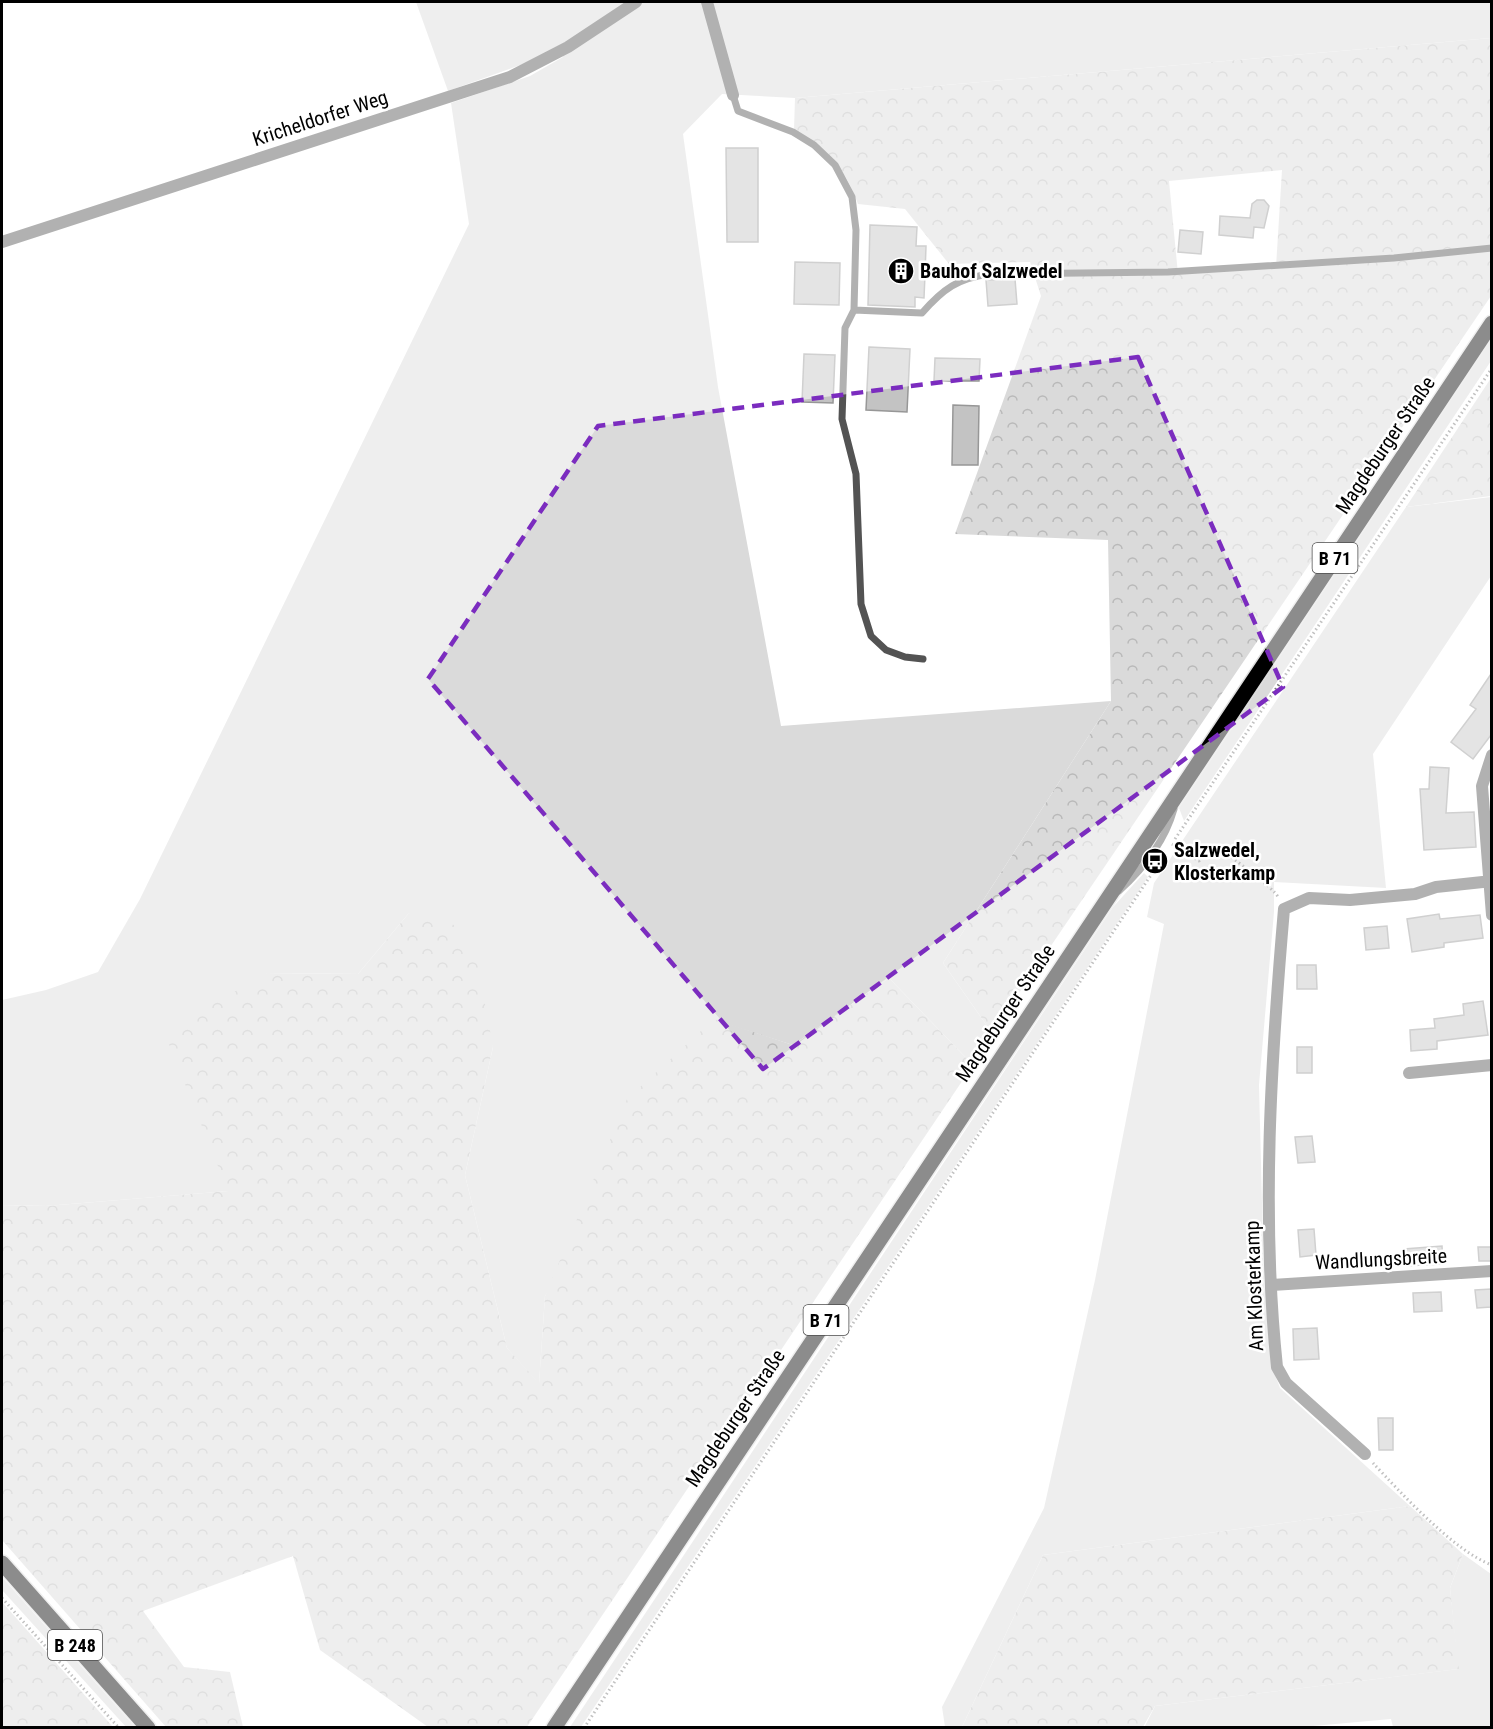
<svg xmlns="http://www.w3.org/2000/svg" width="1493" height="1729" font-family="'Roboto Condensed',sans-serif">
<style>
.green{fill:#dadada}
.forest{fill:url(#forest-crowns);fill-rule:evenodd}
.building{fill:#c3c3c3;stroke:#979797;stroke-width:1.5}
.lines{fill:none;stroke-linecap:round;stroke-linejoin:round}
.primary-casing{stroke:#dbdbdb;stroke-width:18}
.path{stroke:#757575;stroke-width:3;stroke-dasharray:1.5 3;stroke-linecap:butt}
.service{stroke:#535353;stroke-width:7}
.minor{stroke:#535353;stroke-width:12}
.primary{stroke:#000;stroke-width:15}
.marked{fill:none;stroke:#7b2cbf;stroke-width:4.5;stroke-dasharray:12 8;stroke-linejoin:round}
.labels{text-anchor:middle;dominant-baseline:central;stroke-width:5;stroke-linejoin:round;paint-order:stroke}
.shield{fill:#fff;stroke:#4c4c4c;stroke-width:1.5}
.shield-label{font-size:18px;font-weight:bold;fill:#000}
.street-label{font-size:20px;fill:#000;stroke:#fff}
.poi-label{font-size:20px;font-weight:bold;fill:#000;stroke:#fff;text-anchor:start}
</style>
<defs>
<pattern id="forest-crowns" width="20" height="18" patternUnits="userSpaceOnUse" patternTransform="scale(1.5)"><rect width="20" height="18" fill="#dadada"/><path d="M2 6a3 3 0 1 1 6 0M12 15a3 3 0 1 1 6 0" fill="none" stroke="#b9b9b9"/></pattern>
</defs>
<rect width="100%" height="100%" fill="#fff"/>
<path class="green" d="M416,2H1491V38L795,98L722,94L683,134L718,387L781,726L1111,701L943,963L992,1033L973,1065L889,978L793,1045L714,1020L545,1296L539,1384L507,1348L465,1175L493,1047L409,913L358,974L267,973L229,1191L46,1206L2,1205V1000L46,990L98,972L140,899L469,224L451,103L530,76L563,57L558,46L523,64L448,91Z
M1491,340V361L1184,821L1179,808Z
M1491,497V576L1373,754L1386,888L1274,882V912L1259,1085L1264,1281L1272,1366L1280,1388L1410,1506L1043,1555L962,1727H945L942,1707L1044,1508L1095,1280L1164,924L1147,917L1154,883L1406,507Z
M1144,873L1148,877L581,1727H570L1113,907Z
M1463,1554L1491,1574V1727H1393L1391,1719L1291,1728H1144L1155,1706L1458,1669L1450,1588Z
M2,1577L135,1727H126L2,1590Z"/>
<path class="forest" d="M1491,38V296L992,1033L943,963L1111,701L1108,540L955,534L1041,296L1030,262L949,264L905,209L858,204C844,166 828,150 794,129L795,98ZM1282,170L1276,267L1178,274L1169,181Z
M1491,378V496L1406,507Z
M409,913L458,926L477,961L493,1047L465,1175L507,1348L539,1383L545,1296L627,1099L714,1019L793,1045L889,978L973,1065L527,1727H428L320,1650L293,1556L143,1611L184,1667L230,1672L243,1727H166L2,1540V1205L46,1206L228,1191L164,1032L267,973L358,974Z
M1410,1506L1463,1554L1450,1588L1459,1669L1155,1706L1143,1727H962L1043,1555Z
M2,1602L113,1727H2Z"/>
<path class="building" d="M726,148H758V242H727Z
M1257,200H1264L1269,206L1264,228L1254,227L1253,238L1219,235L1220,216L1250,218L1252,204Z
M870,225L917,227L916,246H926L925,275L924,298L915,297V307L868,305Z
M1180,230L1203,232L1201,254L1178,252Z
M795,262L840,263L839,305L794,304Z
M1015,279L1017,304L988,306L986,280Z
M869,347L910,349L907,412L866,410Z
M804,354L835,355L833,403L802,402Z
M935,358L980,359L979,381H934Z
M953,405L979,406L978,465H952Z
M1491,674V735L1473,759L1451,742L1476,709L1470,705Z
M1430,767L1449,768L1446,813L1474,812L1476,847L1424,850L1420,789H1429Z
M1439,914L1440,919L1480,915L1483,938L1444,943V947L1412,952L1407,919Z
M1387,926L1389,948L1366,950L1364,928Z
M1297,965H1316L1317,989H1297Z
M1483,1001L1488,1035L1437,1041V1049L1411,1051L1410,1030L1435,1028L1434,1019L1464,1015L1463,1004Z
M1297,1047H1312V1073H1297Z
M1312,1136L1315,1162L1298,1163L1295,1137Z
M1314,1229L1316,1255L1300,1257L1298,1230Z
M1442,1246L1443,1264L1405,1266L1404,1249Z
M1478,1247H1491V1261H1479Z
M1491,1289V1307L1477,1308L1475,1290Z
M1441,1292L1442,1311L1414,1312L1413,1293Z
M1317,1328L1319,1359L1294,1360L1293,1329Z
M1378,1418H1393V1450H1379Z"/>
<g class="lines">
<defs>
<path id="primary" d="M2,1563L148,1728
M554,1728L1492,323"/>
</defs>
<use href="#primary" class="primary-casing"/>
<path class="path" d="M1175,839L1492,368
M1172,844L1199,861L1210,850L1220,849C1230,856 1275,889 1278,897
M1373,1463C1401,1493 1455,1552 1492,1565
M2,1598L119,1728
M584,1728L1153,872"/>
<path class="service" d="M733,95L738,111L793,132L814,145L835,165L852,197L856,230L854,310L845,328L842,419L856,474L861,604L871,636L886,650L905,657L923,659
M854,310L922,313C943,289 958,278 990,274L1168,272L1394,258L1492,248
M1119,891C1143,869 1165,841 1174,809"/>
<path class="minor" d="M707,2L733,95
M2,242L510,77L568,47L636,2
M1492,755L1482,786L1492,915
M1409,1073L1492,1065
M1272,1285L1492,1271
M1365,1454L1286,1383L1277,1367C1261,1215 1271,1060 1284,909L1309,898L1350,900L1415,894L1436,887L1492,881"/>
<use href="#primary" class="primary"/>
</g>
<path d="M0 0H1493V1729H0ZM1138,357L1283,687L763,1069L428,679L598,426Z" fill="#fff" fill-opacity=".55" fill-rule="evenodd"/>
<path class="marked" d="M1138,357L1283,687L763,1069L428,679L598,426Z"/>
<defs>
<symbol id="building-disc" viewBox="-11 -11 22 22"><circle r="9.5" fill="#000" stroke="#fff"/><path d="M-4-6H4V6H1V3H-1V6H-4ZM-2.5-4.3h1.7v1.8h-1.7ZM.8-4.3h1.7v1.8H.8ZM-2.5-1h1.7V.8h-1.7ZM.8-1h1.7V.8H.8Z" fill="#fff"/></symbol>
<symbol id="bus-disc" viewBox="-11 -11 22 22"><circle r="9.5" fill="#000" stroke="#fff"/><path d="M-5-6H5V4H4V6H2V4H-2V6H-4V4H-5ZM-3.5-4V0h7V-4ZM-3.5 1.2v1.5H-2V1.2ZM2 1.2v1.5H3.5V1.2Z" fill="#fff"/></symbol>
</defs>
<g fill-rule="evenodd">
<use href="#building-disc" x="886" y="256" width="30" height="30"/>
<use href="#bus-disc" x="1140" y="846" width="30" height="30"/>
</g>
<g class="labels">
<g class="shield">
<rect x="1312.5" y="543" width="45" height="30" rx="4.5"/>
<rect x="803.5" y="1305" width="45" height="30" rx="4.5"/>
<rect x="48" y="1630" width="54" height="30" rx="4.5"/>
</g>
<g class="shield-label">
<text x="1335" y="558">B 71</text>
<text x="826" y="1320">B 71</text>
<text x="75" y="1645">B 248</text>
</g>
<g class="street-label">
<text transform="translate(320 118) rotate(-18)">Kricheldorfer Weg</text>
<text transform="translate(1385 445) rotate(-56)">Magdeburger Straße</text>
<text transform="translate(1005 1013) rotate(-56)">Magdeburger Straße</text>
<text transform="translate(1381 1259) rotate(-3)">Wandlungsbreite</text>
<text transform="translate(1254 1286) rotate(-92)">Am Klosterkamp</text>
<text transform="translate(735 1418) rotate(-56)">Magdeburger Straße</text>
</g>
<g class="poi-label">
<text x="920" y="271">Bauhof Salzwedel</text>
<text x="1174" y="850">Salzwedel,<tspan x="1174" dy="23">Klosterkamp</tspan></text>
</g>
</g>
<rect width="1493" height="1729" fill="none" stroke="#000000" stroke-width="6"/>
</svg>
